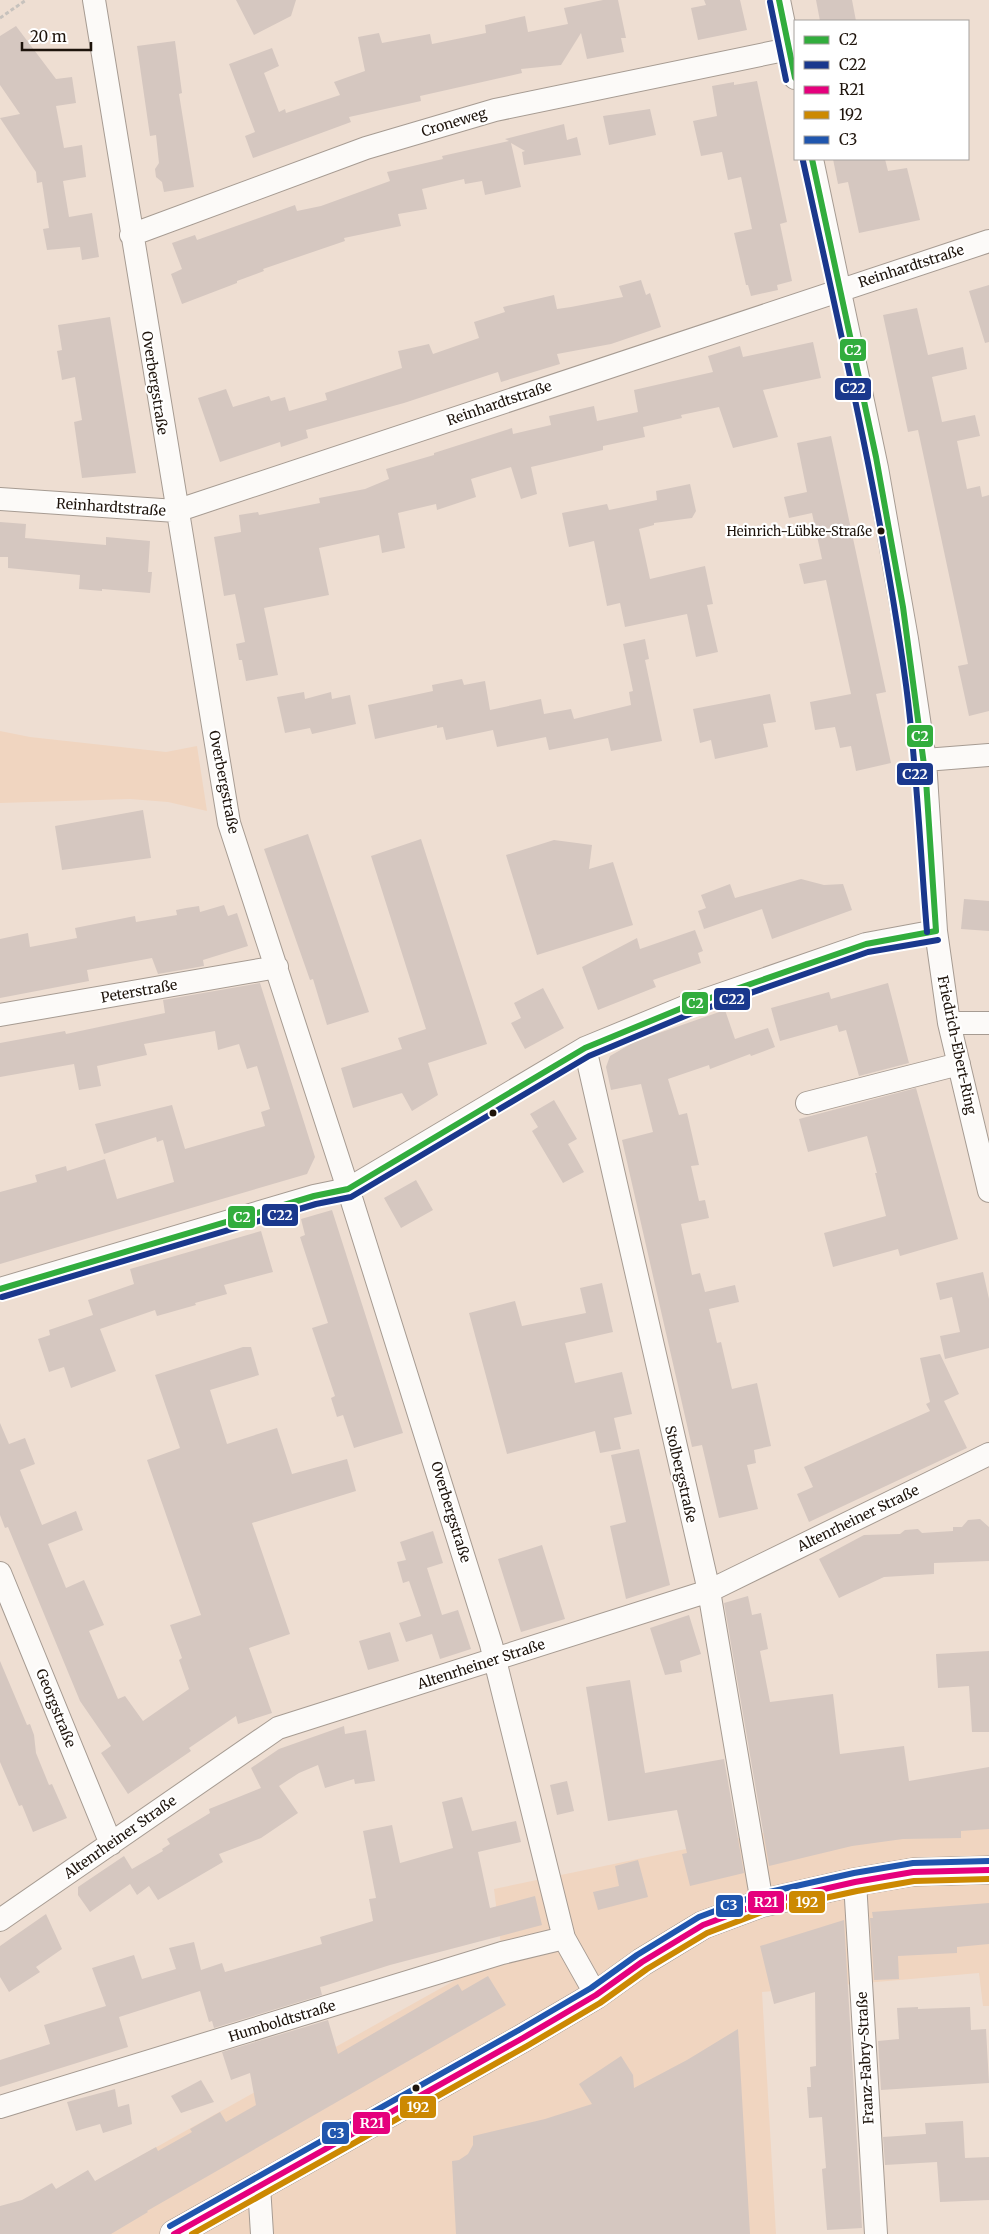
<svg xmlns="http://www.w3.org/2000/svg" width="989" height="2234" font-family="Merriweather,serif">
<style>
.built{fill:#f0d5c0}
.building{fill:#d5c7c0}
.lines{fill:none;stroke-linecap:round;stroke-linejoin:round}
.minor-casing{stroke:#a69b92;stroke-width:24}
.major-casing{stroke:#a69b92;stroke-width:29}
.path{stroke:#c7c2bd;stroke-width:3;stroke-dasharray:4 2.5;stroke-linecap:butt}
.minor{stroke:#fcfaf8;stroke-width:22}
.major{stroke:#fcfaf8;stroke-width:28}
.bus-1-casing{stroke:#fff;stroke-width:10}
.bus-2-casing{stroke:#fff;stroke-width:10}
.bus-3-casing{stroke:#fff;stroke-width:10}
.bus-4-casing{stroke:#fff;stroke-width:10}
.bus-5-casing{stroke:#fff;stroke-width:10}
.bus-1{stroke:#32ad3d;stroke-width:6}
.bus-2{stroke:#1a388d;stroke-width:6}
.bus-3{stroke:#e5007d;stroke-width:6}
.bus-4{stroke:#cc8902;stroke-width:6}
.bus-5{stroke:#2056ae;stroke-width:6}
.bus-dot{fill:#1e140c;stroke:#fff;stroke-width:2}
.labels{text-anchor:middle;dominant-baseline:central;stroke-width:4.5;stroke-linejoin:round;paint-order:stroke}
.bus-label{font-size:13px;fill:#1e140c;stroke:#fff;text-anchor:end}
.street-label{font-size:14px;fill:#1e140c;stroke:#fff}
.line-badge{stroke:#fff;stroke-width:2}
.badge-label{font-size:14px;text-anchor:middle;font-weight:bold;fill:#fff}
</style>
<rect width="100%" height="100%" fill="#eeded2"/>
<path class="built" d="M0,731L30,737L166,752L197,746L207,811L168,802L130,799L0,803Z
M989,1786V2006H983L979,1973L762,1992L776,2234H1L502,1954L494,1889Z"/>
<path class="building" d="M236,0H296L291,16L254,35Z
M603,0H618L626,38H621L624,52L587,59L581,33L561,65L521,69L522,73L420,96L421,101L349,117L351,122L253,158L245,136L255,132L229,64L272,48L279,66L264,73L279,112L285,109L286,113L340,95L334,82L365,71L358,37L379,33L382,43L430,34L432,44L486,33L485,25L525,16L528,32L568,24L564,8Z
M704,0H740L747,30L698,40L691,8L706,5Z
M816,0H852L856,21H820Z
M16,26L56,79L72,77L76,103L56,106L64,148L82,145L86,177L63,181L69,217L92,213L99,257L82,260L80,247L47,250L43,229L49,228L42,182L37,183L36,172L0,118L20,114L0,85V36Z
M175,41L182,93L179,94L194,187L164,192L162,182L156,177L155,169L159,163L156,135L150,136L137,46Z
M757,81L787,222L780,224L792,281L777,285L778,290L751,296L748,285H746L734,233L752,229L741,177L728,180L722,152L701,156L693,121L717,116L712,86L734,82V85Z
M650,109L656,135L609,145L603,116Z
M564,124L567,140L577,137L581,155L524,165L522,152L525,151L511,143L521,187L485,195L482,181L465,184L464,179L422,189L427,209L398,214L401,226L344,238L345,241L263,269L264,271L237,281V283L182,304L171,274L182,269L172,243L195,235L197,240L295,205L297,211L321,206L390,181L387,172L443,159L442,156L509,141L505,139Z
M833,159H885L888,171L907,168L920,220L859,233L848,182L838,184Z
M641,280L646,295L650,293L661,327L611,344L557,354L560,364L501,382L498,372L404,403L306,430L308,438L281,447L280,442L220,462L198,398L226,389L233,407L269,396L271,401L285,397L289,411L327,400L325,393L402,368L398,351L429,344L433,354L479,338L474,322L505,312L503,307L554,295L557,309L571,307L623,297L619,286Z
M989,285V342L985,343L969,291Z
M917,308L928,355L963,347L967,369L932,377L942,422L975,415L980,436L957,441L967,489L980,486L982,497L989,495V711L969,716L958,666L968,664L936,514L918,430L908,432L883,315Z
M110,317L136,473L82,478L74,422L82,420L75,377L62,380L57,351L62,350L58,325Z
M813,342L821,378L763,390L778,437L733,448L719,407L681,415L682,418L643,427L645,437L603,446V450L531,467L537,494L521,499L511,467L471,479L476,497L437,510L436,504L398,513L405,548L382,553L379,535L319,548L329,595L264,608L278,675L246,681L242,660H239L236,644L245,642L235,594L224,596L214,537L241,532L239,515L258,512L259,515L320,503L319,498L365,489L389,479L386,469L434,455V453L512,428L513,434L551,425L549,416L594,406L597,421L638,412L634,390L713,372L708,356L740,346L743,357Z
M831,436L886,692L876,694L891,763L856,771L851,746L840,748L835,727L815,730L810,702L851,694L826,580L804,584L799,564L822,559L812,513L789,518L784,497L807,492L797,443Z
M690,484L696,511L692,518L654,523V525L639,529L650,579L705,566L713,604L707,605L718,652L696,657L687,614L625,627L620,603L607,606L594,541L569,547L562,513L607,504L609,510L657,500L656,491Z
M0,522L26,524L25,538L106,545V537L150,541L148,572H152L150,593L102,589V591L79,589L80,575L8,568V557H0Z
M645,639L649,659L645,660L662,741L611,751L608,738L549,750L546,737L497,747L493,730L446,740L443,727L437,728V725L375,739L368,705L433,691L432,685L462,679L464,685L485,681L490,710L541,699L544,714L571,709L574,719L631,705L629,692L633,691L623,644Z
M304,692L305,699L331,692L332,699L350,695L356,724L312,734L310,728L285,733L277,697Z
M770,694L776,722L763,724L768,747L715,759L711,740L700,743L693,709Z
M143,810L151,858L62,870L55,826Z
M308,834L369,1012L327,1025L313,979L310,980L264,849Z
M421,839L487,1044L428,1063L438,1095L412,1111L402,1093L353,1108L341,1068L402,1049L398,1038L426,1029L371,856Z
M554,840L592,845L589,869L613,862L633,925L537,955L506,855Z
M801,879L824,885L843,884L852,910L772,939L762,909L704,929L698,911L706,908L701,895L730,884L735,898Z
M964,899L989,901V931L961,929Z
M224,905L228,916L237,913L248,946L203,960L204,966L158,974L152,958L87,970L89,981L0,998V939L28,933L30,947L77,938L75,928L135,916L136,922L177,915L176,910L186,908L199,906L200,912Z
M695,930L703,951L698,953L701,963L653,980L656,987L598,1010L582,967L637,938L640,949Z
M260,983L315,1157L307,1174L0,1264V1192L37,1182L35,1175L66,1166L67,1171L105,1159L117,1199L174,1182L163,1140L157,1142L156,1137L104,1154L95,1124L172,1105L185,1149L265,1126L261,1112L270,1109L257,1066L247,1069L239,1044L218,1050L215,1031L144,1044L147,1055L97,1066L101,1086L79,1090L74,1064L0,1077V1043L65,1031L66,1034L165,1013L163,1000Z
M888,983L909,1063L859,1076L846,1030L839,1032L837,1025L780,1041L771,1008L829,992L831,999Z
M543,988L564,1028L525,1049L511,1023L521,1018L514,1003Z
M725,1010L735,1039L768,1028L775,1047L751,1056L750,1054L710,1069L709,1065L668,1079L679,1115L687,1113L699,1165L691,1166L699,1201L705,1200L709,1218L681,1224L692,1275L700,1273L705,1292L735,1285L739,1302L709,1309L717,1343L721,1342L732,1389L757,1383L771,1446L754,1450L756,1463L747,1465L758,1509L719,1518L702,1445L692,1447L622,1140L653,1132L641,1084L611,1090L606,1067L610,1056L636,1041Z
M916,1088L958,1239L900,1256L898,1249L833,1267L824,1233L886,1216L875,1173H877L867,1136L808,1152L799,1119Z
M554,1100L577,1139L568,1144L584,1172L563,1183L532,1131L538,1127L530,1114Z
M416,1180L433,1210L401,1228L384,1198Z
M332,1210L403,1433L354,1448L343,1415L337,1417L331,1398L335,1396L312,1328L328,1323L300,1237L305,1235L301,1219Z
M261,1231L273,1272L224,1285L227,1294L195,1303L196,1305L157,1316L155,1310L100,1329L116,1371L71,1388L64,1367L49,1372L38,1339L50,1335L49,1330L93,1315L88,1300L134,1284L130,1269Z
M983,1272L989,1299V1348L945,1359L940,1336L960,1332L952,1297L940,1300L936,1283Z
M602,1283L613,1332L565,1343L575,1383L622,1372L632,1414L614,1418L621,1449L600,1453L595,1431L507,1454L469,1313L515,1301L522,1326L586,1313L580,1288Z
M243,1347H251L259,1375L210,1390L227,1444L277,1428L292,1474L347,1459L356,1491L252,1523L290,1634L249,1648L272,1713L238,1724L236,1716L189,1748L191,1751L128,1794L101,1753L111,1746L80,1701L8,1527L5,1528L0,1515V1423L9,1444L25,1438L35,1464L20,1470L42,1525L76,1511L83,1530L48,1544L66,1588L84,1580L104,1625L89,1631L118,1699L125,1696L143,1721L189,1689L179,1660L182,1658L170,1625L201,1615L147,1460L180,1448L155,1375Z
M940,1354L959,1394L944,1401L967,1448L809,1522L797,1494L813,1487L804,1467L930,1411L926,1404L930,1402L920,1358Z
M639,1449L670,1585L626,1599L610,1526L626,1522L611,1455Z
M980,1519L989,1527V1561L934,1563V1574L884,1577L839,1598L819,1559L864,1535L900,1534L905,1530L918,1529L922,1533L953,1531V1527H962L968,1520Z
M433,1531L443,1563L427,1568L442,1615L458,1610L471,1649L440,1659L432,1634L406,1642L399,1623L421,1616L409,1581L403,1583L397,1562L406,1560L400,1542Z
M542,1545L565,1619L521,1632L498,1559Z
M748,1596L752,1615L761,1613L768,1649L760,1651L770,1702L833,1694L840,1754L904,1746L909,1781L989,1767V1829L961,1831V1838L903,1839L852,1846L769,1866L724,1603Z
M689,1615L701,1654L680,1661L682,1672L665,1675L650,1628Z
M390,1632L399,1661L368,1670L359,1641Z
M989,1651V1732H972L969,1686L938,1688L936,1654Z
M0,1661L27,1725L30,1724L34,1735L36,1753L49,1785L52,1784L67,1818L33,1832L22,1805L19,1806L0,1762Z
M630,1680L645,1773L724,1759L744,1873L690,1886L682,1854L687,1853L677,1810L608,1821L586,1687Z
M344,1726L345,1734L366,1730L375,1781L355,1784L354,1779L325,1788L318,1765L299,1773L279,1786L298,1813L261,1838L219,1854L223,1862L158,1900L149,1886L137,1895L130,1884L90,1912L78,1895V1887L124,1856L132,1869L163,1851L162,1849L170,1844L167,1839L210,1813L209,1809L261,1788L251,1768L279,1749Z
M567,1781L574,1811L557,1815L550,1785Z
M462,1797L472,1831L516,1821L521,1842L478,1852L490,1908L535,1896L542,1925L390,1965L324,1986L320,1987L322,1995L214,2028L212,2021L209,2022L200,1991L119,2017L128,2047L0,2087V2060L50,2044L44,2025L106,2006L92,1968L134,1955L142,1979L176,1969L169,1948L194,1942L201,1970L222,1963L225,1972L322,1944L320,1937L373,1921L369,1899L376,1898L363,1831L392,1825L400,1863L453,1848L442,1802Z
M638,1860L648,1897L598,1910L593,1892L619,1886L615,1866Z
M989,1903V1944L957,1947V1953L898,1956L899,1979L874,1980L870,1918H873L872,1912Z
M46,1914L62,1949L36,1967L40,1972L9,1992L0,1977V1946Z
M844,1920L862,2228L827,2230L822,2169L826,2168L822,2117L809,2118L807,2087H811L810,2067L816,2066L815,1992L774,2004L760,1946Z
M488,1976L506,2005L147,2211L148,2212L111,2234H0V2206L22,2200L52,2183L56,2189L88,2170L95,2181L156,2147L158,2151L192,2132L190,2129L220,2112L226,2122L256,2105L250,2073L231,2080L222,2052L328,2020L338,2054L458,1984L462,1991Z
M918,2007V2009L970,2007L971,2030L986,2029L989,2083L881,2090L878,2041L899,2039L897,2008Z
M738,2029L750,2234H456L452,2161L459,2160L468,2154L473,2145V2136L545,2119L592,2104L579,2084L621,2056L633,2075L634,2088L687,2060Z
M201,2080L214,2102L181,2113L171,2096Z
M115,2089L118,2107L129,2104L132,2124L103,2133L100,2124L76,2131L67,2102Z
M963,2121L965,2158L989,2157V2200L940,2202L937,2162L885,2165L883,2137L926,2134L925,2123Z"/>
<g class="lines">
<defs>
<path id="minor" d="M94,0L229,823L352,1201L491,1644L564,1938L596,1995
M779,0L795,78
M812,159L877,468L907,639L925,760L936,931L949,1023L989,1191
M131,235L366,148L495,110L789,49
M0,499L176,511L989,241
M925,760L989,755
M0,1015L277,967
M949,1023H989
M585,1048L709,1591L762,1903
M807,1103L959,1064
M0,1289L314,1196L348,1189L585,1048L687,1006L866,944L936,931
M0,1573L111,1844
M855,1882L876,2234
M0,1920L278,1728L709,1591L989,1454
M0,2107L502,1953L564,1938
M259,2186L262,2234"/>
<path id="major" d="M174,2234L523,2038L596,1995L642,1962L703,1925L762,1903L855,1882L913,1872L989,1870"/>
</defs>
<use href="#minor" class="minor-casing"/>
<use href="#major" class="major-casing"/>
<path class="path" d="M0,18L26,0"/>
<use href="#minor" class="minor"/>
<use href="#major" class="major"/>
<defs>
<path id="bus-1" d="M779,0L795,78
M812,159L876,457L903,607L926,780L936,931
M0,1289L314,1196L348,1189L585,1048L687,1006L866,944L936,931"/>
<path id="bus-2" d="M770,2L786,80
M803,161C841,335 882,509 906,685C917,768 920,849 927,932
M2,1297L316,1204L351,1197L589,1056L690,1014L868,952L938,940"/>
<path id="bus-3" d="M174,2234L523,2038L596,1995L642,1962L703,1925L762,1903L855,1882L913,1872L989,1870"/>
<path id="bus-4" d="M192,2234L527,2046L600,2003L647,1969L707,1933L765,1911L857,1891L914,1881L989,1879"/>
<path id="bus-5" d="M170,2226L519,2030L591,1988L637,1955L699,1917L760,1894L854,1873L913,1863L989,1861"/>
</defs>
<use href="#bus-1" class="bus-1-casing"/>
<use href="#bus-2" class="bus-2-casing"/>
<use href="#bus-3" class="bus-3-casing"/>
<use href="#bus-4" class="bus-4-casing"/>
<use href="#bus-5" class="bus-5-casing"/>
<use href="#bus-1" class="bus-1"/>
<use href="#bus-2" class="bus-2"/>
<use href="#bus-3" class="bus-3"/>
<use href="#bus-4" class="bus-4"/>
<use href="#bus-5" class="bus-5"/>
</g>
<g class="bus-dot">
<circle cx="881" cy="531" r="4.5"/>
<circle cx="493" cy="1113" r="4.5"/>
<circle cx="416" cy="2088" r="4.5"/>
</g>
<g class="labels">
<g class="bus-label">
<text x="872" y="531">Heinrich-Lübke-Straße</text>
</g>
<g class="street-label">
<text transform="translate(454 122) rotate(-17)">Croneweg</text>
<text transform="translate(911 266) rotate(-18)">Reinhardtstraße</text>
<text transform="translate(155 383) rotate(81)">Overbergstraße</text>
<text transform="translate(499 403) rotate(-19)">Reinhardtstraße</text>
<text transform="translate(111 507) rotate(4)">Reinhardtstraße</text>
<text transform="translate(224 782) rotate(79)">Overbergstraße</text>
<text transform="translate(139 991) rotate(-10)">Peterstraße</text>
<text transform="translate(957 1045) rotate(78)">Friedrich-Ebert-Ring</text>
<text transform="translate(681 1474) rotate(77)">Stolbergstraße</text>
<text transform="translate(451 1512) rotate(73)">Overbergstraße</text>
<text transform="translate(858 1518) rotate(-26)">Altenrheiner Straße</text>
<text transform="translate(481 1664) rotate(-18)">Altenrheiner Straße</text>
<text transform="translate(56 1708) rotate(68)">Georgstraße</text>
<text transform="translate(120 1837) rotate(-35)">Altenrheiner Straße</text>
<text transform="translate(282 2021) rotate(-17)">Humboldtstraße</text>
<text transform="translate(865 2058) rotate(-93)">Franz-Fabry-Straße</text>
</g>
</g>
<g class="line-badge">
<rect x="839" y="338" width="28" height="24" rx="5" fill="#32ad3d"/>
<rect x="834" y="377" width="38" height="24" rx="5" fill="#1a388d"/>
<rect x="906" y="724" width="28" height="24" rx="5" fill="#32ad3d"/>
<rect x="896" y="762" width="38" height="24" rx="5" fill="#1a388d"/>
<rect x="713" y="987" width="38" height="24" rx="5" fill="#1a388d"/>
<rect x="681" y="991" width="28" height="24" rx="5" fill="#32ad3d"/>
<rect x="261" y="1203" width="38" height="24" rx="5" fill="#1a388d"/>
<rect x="227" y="1205" width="29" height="24" rx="5" fill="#32ad3d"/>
<rect x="788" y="1890" width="38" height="24" rx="5" fill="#cc8902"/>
<rect x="747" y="1890" width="38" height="24" rx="5" fill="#e5007d"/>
<rect x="715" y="1894" width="29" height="24" rx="5" fill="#2056ae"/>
<rect x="399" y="2095" width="38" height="24" rx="5" fill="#cc8902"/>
<rect x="352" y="2111" width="39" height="24" rx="5" fill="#e5007d"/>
<rect x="321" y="2121" width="29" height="24" rx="5" fill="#2056ae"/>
</g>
<g class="badge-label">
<text x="853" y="355">C2</text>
<text x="853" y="393">C22</text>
<text x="920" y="741">C2</text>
<text x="915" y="779">C22</text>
<text x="732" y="1004">C22</text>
<text x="695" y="1008">C2</text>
<text x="280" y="1220">C22</text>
<text x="242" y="1222">C2</text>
<text x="807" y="1907">192</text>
<text x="766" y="1907">R21</text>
<text x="729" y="1910">C3</text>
<text x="418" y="2112">192</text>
<text x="372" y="2128">R21</text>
<text x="336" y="2138">C3</text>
</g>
<rect x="794" y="20" width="175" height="140" fill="#ffffff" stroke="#a5a19e"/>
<rect x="804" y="36" width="25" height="8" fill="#32ad3d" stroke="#a5a19e"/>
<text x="839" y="45" font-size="15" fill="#1e140c">C2</text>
<rect x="804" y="61" width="25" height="8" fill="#1a388d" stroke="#a5a19e"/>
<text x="839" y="70" font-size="15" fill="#1e140c">C22</text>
<rect x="804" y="86" width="25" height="8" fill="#e5007d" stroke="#a5a19e"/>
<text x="839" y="95" font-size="15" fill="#1e140c">R21</text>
<rect x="804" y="111" width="25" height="8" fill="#cc8902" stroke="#a5a19e"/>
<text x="839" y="120" font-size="15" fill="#1e140c">192</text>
<rect x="804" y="136" width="25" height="8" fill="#2056ae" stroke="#a5a19e"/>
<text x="839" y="145" font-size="15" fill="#1e140c">C3</text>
<path d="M22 42v8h69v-8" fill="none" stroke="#1e140c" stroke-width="2.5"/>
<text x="30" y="42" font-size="15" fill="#1e140c" stroke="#ffffff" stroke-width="4" paint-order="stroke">20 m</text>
</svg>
